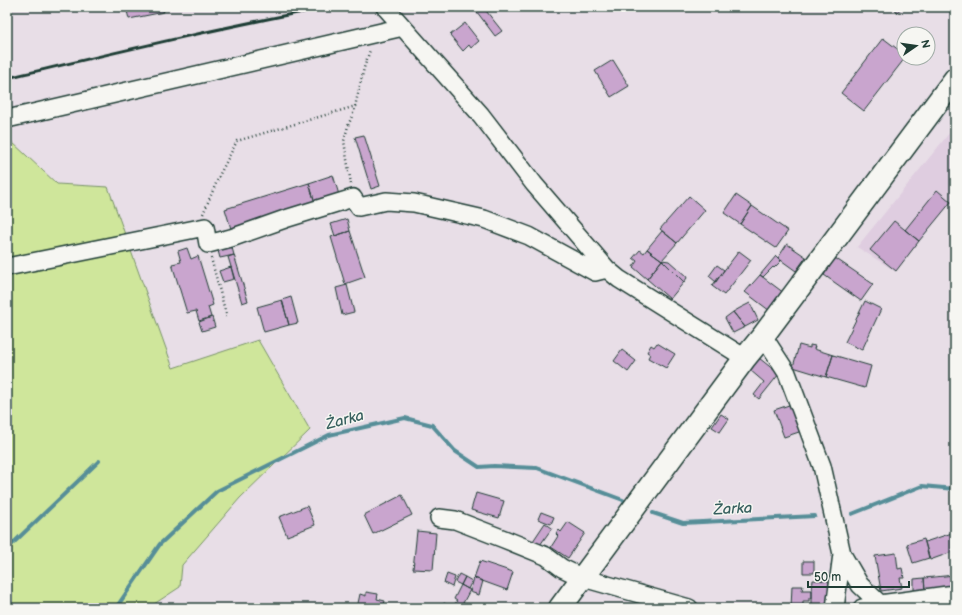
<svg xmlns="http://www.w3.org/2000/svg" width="962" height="615" font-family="'Balsamiq Sans',sans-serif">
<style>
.built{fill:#dfcde0}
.green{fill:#cfe69b;stroke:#779268}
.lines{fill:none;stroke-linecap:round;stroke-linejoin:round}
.stream{stroke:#568e98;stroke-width:4}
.building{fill:#c9a5ce;stroke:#1f3d34}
.minor-casing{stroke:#1f3d34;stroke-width:20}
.major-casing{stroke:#1f3d34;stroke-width:25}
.path{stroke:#1f3d34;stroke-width:2.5;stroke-dasharray:1 3;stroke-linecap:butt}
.minor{stroke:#f6f6f2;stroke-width:17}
.major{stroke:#f6f6f2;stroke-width:22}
.rail{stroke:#1f3d34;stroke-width:3}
.labels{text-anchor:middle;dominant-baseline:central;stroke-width:3;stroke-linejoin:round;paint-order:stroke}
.water-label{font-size:15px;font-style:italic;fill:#365f5e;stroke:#f6f6f2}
</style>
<rect width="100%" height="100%" fill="#e8dee7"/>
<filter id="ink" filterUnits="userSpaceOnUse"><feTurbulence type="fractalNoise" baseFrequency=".025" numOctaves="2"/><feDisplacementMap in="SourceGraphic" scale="8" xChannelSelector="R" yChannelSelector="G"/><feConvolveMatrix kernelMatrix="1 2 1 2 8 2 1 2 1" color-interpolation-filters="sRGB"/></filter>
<g filter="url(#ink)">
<path class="built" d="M955,126V198L895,271L857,247Z"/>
<path class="green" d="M12,142L57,184L108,187L173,368L258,340L310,430L240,498L182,565L180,587L148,608H7V145Z"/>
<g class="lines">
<path class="stream" d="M653,513L683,523L815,516
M852,514L922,486L955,489
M7,549L99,461
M116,608L160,544L217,491L329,435L405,418L432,425L455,451L479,467L494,466L537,468L623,500"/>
</g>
<path class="building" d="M126,7H162L164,12L129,19Z
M476,7H483L502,31L495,36L474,8Z
M893,7H903L897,12Z
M465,23L479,41L471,48L469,45L463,51L450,35Z
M883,38L904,54L905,58L864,111L841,93Z
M613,60L629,86L611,97L595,71Z
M364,135L380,186L371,189L355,137Z
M333,175L340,198L316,206L309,183Z
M309,183L316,206L232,232L225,209Z
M937,190L951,202L919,241L905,230Z
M736,195L752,206L740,224L724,213Z
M689,196L705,210L677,243L660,229Z
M752,206L788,231L776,248L740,224Z
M347,219L350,231L335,236L331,224Z
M894,221L919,241L896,271L870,250Z
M350,231L365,277L345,284L331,237Z
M662,231L677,243L662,260L647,249Z
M231,244L234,255L220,258L217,247Z
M787,244L806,257L796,271L778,258Z
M187,248L191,259L198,256L213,305L208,307L211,317L199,321L196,311L187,313L172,264L181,262L178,251Z
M647,249L662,260L647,279L633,267L637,261L633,258L640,250L644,253Z
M739,251L751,260L724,295L712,286Z
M234,255L248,301L242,303L228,257Z
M776,256L781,261L774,268L773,267L763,277L760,275Z
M835,258L873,284L861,301L824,275Z
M662,260L684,282L670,299L647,279Z
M662,260L669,261L686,276L687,278L684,282Z
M717,265L724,270L716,282L709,276Z
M231,267L234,279L223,282L219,271Z
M760,275L784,293L770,311L745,292Z
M347,285L354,312L342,315L336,288Z
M291,297L298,323L289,325L282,300Z
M282,300L289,325L264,332L257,307Z
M865,301L881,309L862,350L845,342Z
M750,303L758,320L745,327L733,312L740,308Z
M733,312L745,327L733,333L725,318Z
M212,317L215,327L202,331L199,322Z
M657,343L675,354L666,368L648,358L650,354L647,352L651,345L654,347Z
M799,345L810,348V345L815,346L814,349L833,355L826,377L793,367Z
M622,350L636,361L628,372L614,361Z
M833,355L871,366L865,388L826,377Z
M759,358L779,374L759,399L754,395L764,382L750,370Z
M792,404L802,431L784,437L774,410Z
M721,414L729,419L720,432L712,427Z
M476,493L504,501L499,518L471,510Z
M402,495L412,515L373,534L364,515Z
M307,506L315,525L287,536L279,517Z
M541,512L554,517L551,524L538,519Z
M568,522L585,533L568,558L551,547L558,536L556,534L559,530L561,532Z
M545,523L552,528L540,545L533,541Z
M417,531L436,533L433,570L413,569Z
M955,532V536L952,537L955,546V551L930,560L925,542Z
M924,539L929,558L913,563L907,544Z
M896,553L898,569L902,568L904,578H900L902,588L881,591L875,556Z
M480,561L513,572L507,590L474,578Z
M803,561H814V573H803Z
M447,574L455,577L452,587L444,583Z
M459,574L465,577L461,585L455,582Z
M955,575V586L925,590L924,578Z
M465,577L472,581L468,589L461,585Z
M474,578L483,581L479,595L470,592Z
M924,578L925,590H914V579Z
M813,580L829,581L828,608H812V590Z
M461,585L470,590L463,603L472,608H452L457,601L454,599Z
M792,586H803L802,590H812V598H809V601H803V608H791Z
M366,592L378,594L377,599L385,601L383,608H357L360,594L366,596Z
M444,603L452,608H441Z
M639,604L652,608H637Z"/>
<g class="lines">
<defs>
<path id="minor" d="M385,7L481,115L534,184L607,269L619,279L745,358
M7,119L403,27
M7,267L205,227L208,244L231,238L285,219L353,198L359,207L386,201L414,203L484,219L529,236L595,272L607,269
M763,336L787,373L822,466L842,554L860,585L880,604
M439,518L455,520L504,539L546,556L562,568L583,578L689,608
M835,608L842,554
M862,608L880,604L955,594"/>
<path id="major" d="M560,608L745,358L763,336L955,79"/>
</defs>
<use href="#minor" class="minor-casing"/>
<use href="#major" class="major-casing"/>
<path class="path" d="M351,184L344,141L348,126L354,111L364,68L370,50
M203,214L220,174L237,141L356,106
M211,258L227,318"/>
<use href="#minor" class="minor"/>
<use href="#major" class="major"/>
<path class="rail" d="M7,78C114,53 221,27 329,7"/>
</g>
</g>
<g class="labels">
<g class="water-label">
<text transform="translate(345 420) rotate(-15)">Żarka</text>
<text transform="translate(733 509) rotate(-3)">Żarka</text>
</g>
</g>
<rect width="962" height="615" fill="none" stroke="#f6f6f2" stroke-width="24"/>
<rect x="12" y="12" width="938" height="591" fill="none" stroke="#1f3d34" stroke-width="1.5" filter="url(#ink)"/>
<g transform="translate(916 46) rotate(77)"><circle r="19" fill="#f6f6f2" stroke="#a0aca6"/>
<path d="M0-3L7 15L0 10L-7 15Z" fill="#1f3d34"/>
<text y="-6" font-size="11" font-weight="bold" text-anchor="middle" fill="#1f3d34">N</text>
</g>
<path d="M808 581v6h101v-6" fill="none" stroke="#1f3d34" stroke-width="2"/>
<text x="814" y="581" font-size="12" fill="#1f3d34" stroke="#f6f6f2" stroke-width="3" paint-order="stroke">50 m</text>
</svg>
